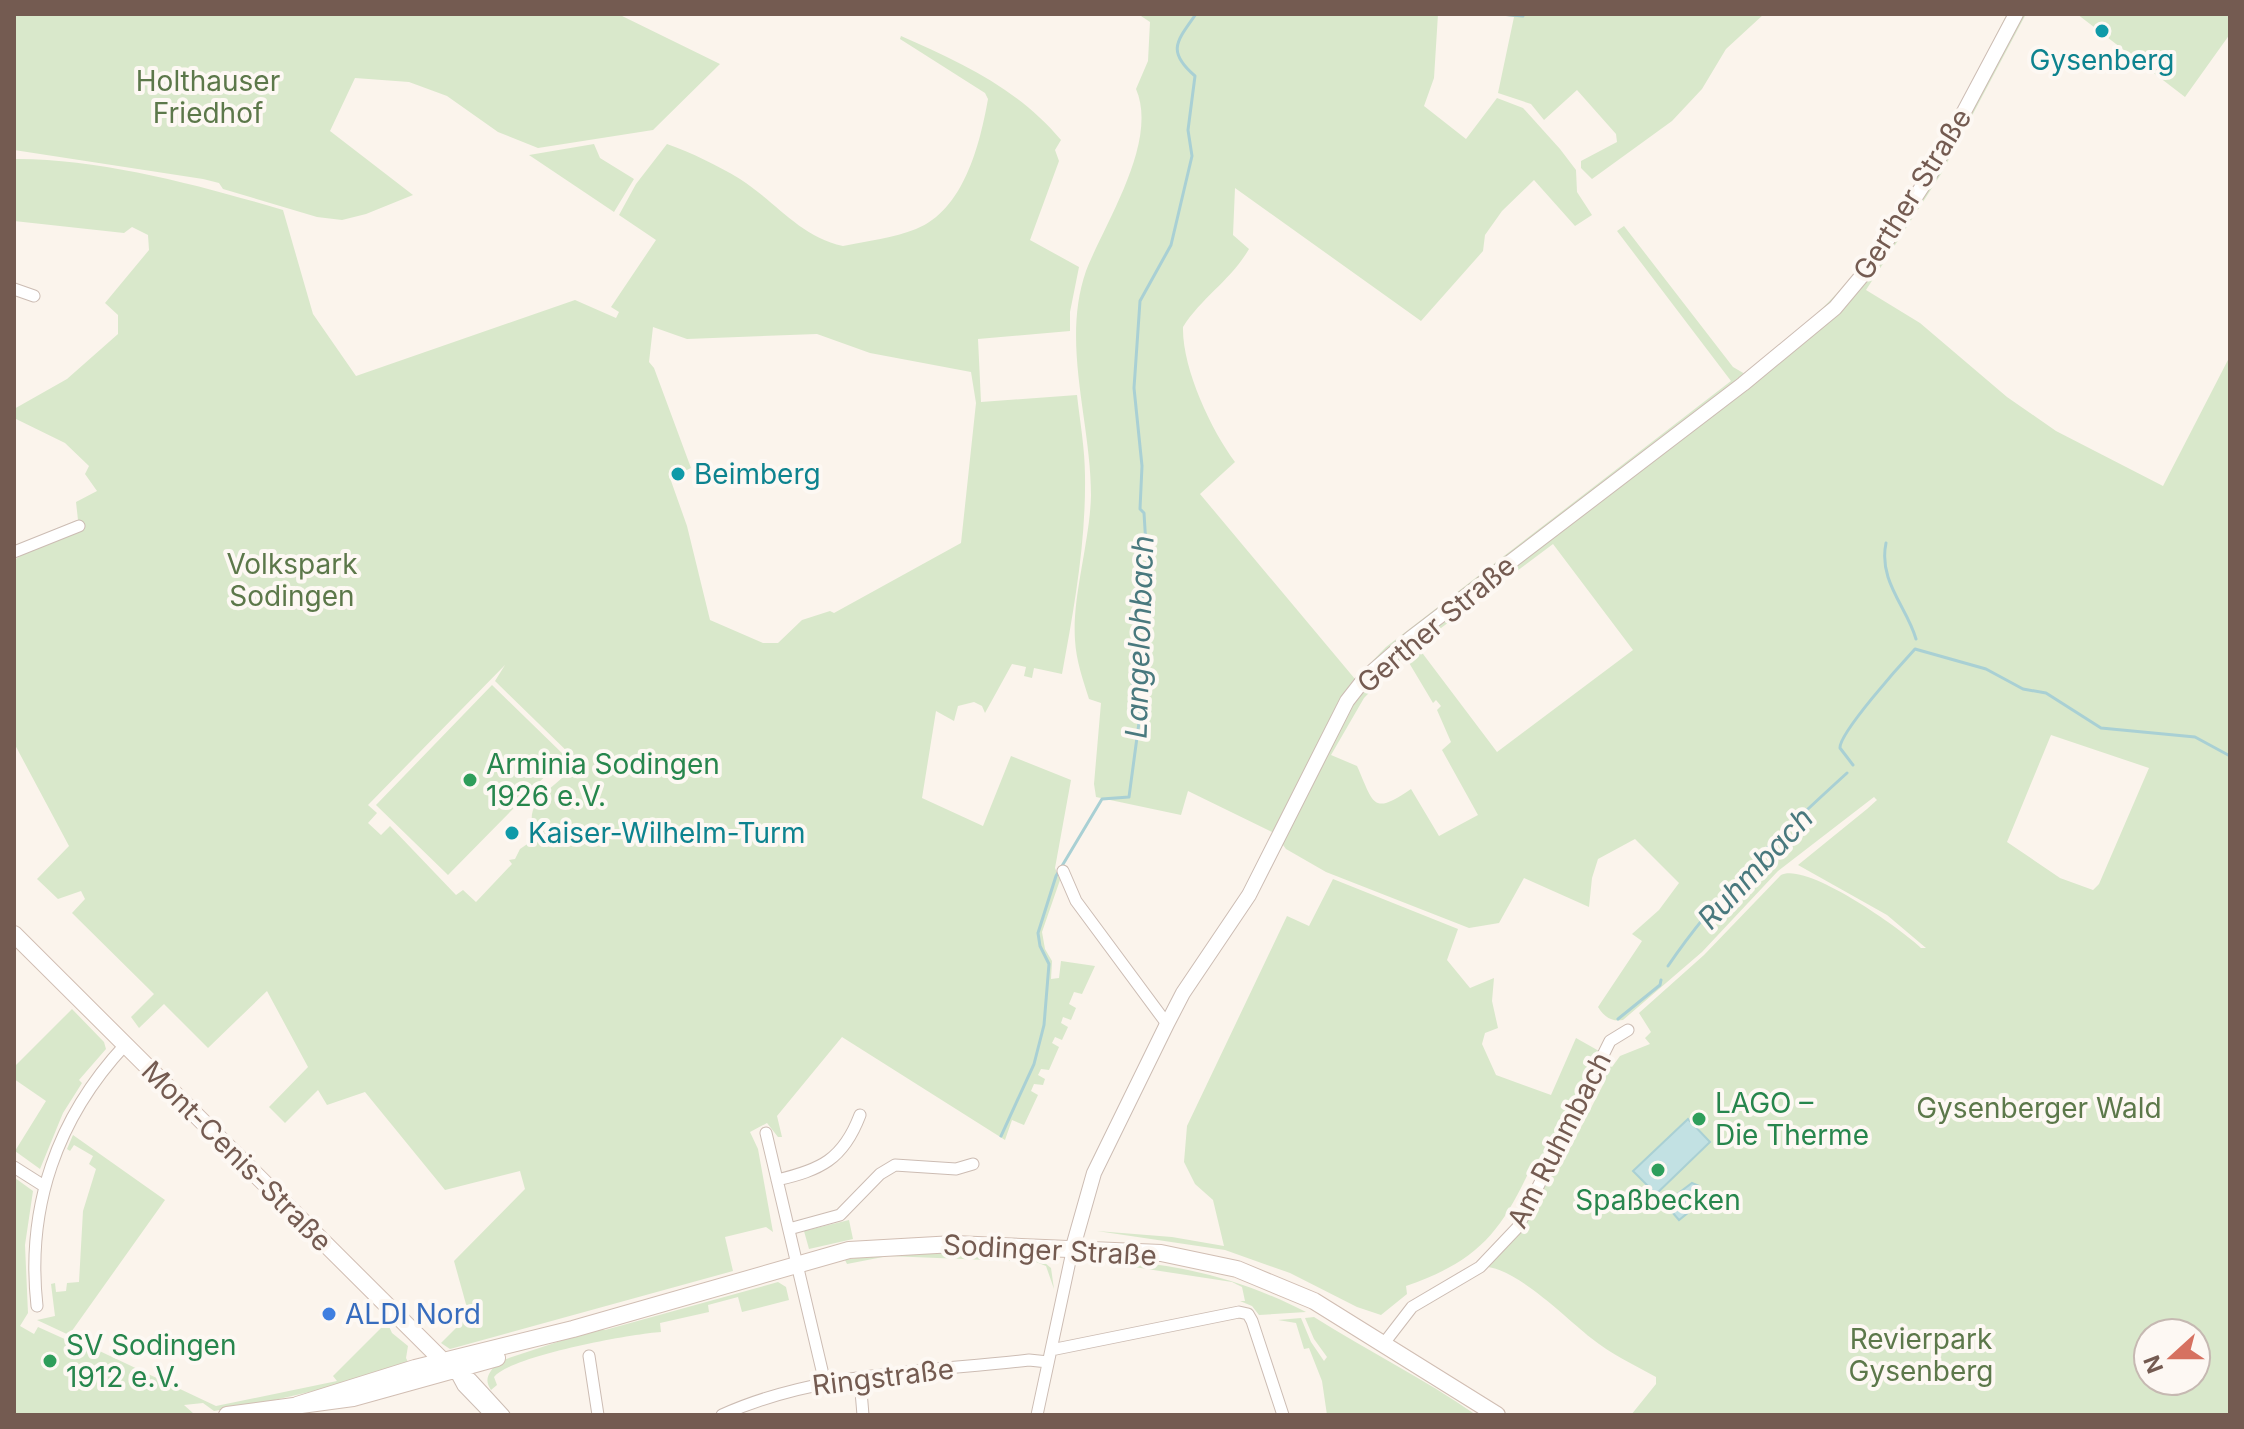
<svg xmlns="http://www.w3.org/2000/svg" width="2244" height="1429" font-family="Inter,sans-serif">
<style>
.green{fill:#d9e8cb;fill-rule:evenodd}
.water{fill:#c2e1e3;stroke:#a9d0d4;stroke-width:2}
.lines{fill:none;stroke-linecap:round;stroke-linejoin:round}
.stream{stroke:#a9d0d4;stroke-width:3}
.minor-casing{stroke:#ccbcb3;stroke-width:13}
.tertiary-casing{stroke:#ccbcb3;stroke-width:16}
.secondary-casing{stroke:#d1beb3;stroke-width:18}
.minor{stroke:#fff;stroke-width:11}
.tertiary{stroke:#fff;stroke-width:14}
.secondary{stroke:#fff;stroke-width:16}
.culture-dot{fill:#0f9aa8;stroke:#fdf8f3;stroke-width:3}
.leisure-dot{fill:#2e9e5b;stroke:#fdf8f3;stroke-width:3}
.shop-dot{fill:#3f7fe0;stroke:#fdf8f3;stroke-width:3}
.labels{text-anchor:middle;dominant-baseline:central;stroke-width:8;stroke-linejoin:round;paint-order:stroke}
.culture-label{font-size:28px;fill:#0d838f;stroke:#fdf8f3;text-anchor:start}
.park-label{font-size:28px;fill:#5c784a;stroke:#fdf8f3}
.street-label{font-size:28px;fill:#745b51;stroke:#fdf8f3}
.leisure-label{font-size:28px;fill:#27864d;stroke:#fdf8f3;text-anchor:start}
.shop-label{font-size:28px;fill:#366cbe;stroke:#fdf8f3;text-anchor:start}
.water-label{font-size:30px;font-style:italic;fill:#49797e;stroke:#fdf8f3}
</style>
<rect width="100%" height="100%" fill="#fbf4ec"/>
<path class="green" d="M14,14H618L720,64L653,130L538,148L498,132L447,96L409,82L355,78L330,131L413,195L366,214L342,220L317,217L223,189L219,183L203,179L14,150Z
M1138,14H1438L1434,78L1424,106L1466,139L1497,98L1523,108L1560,149L1576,170L1577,192L1592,215L1575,226L1534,180L1502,211L1485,235L1483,251L1421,321L1235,188L1233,235L1249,249C1231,280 1202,297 1183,327C1182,368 1211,430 1235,462L1200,494L1355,679L1386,647L1731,381L1617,231L1624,226L1733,367L1745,374C1781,345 1816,318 1846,283C1913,207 1960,104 2007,14H2026L1941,174L1866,290L1920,323L2007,397L2056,431L2163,486L2230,356V1415H1631L1656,1384V1377C1634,1365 1611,1354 1591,1338C1566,1318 1519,1271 1488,1267L1517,1234L1558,1155L1567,1154L1604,1083V1080L1596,1081L1606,1062L1612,1067L1620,1056L1650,1044L1645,1038L1651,1032L1639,1013L1704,955L1781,875C1807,862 1900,928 1921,948H1926L1887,915L1798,865L1867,809L1877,800L1874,797L1778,871L1702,952L1623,1020C1612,1022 1604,1017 1598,1007L1642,941L1632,934L1659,910L1679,883L1635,839L1598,859L1592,878L1589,907L1524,878L1499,923L1469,928L1326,872L1286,849L1274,833L1188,791L1181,815L1096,797L1094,784L1101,703L1089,699C1083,680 1076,660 1075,640C1072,596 1090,542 1091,495C1091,421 1061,343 1086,271C1104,224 1159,142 1136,89L1148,61L1150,22ZM1553,544L1633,650L1497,752L1417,646ZM1405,656L1433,703L1436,700L1441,706L1437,710L1451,742L1442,750L1478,815L1439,836L1411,789C1372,816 1374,804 1357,766L1331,755L1364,698ZM2051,735L2149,768L2099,884L2093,890L2060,878L2007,842ZM2148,1333H2196V1381H2148Z
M1494,14H1764L1726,49L1702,89L1672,121L1592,179L1581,168V161L1617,142L1616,134L1577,90L1544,120L1531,104L1498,93L1514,17Z
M2077,14H2230V34L2185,97Z
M901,36C962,63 1017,88 1061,140L1055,150L1059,161L1030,240L1079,267L1070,312V331L978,339L981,402L1077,395C1080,422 1085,449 1085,476C1086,543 1074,609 1062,674L1034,668L1032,678L1024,676L1026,667L1012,664L985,713L982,706L974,702L958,706L954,721L936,711L922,798L983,826L1011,756L1071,780L1055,868L1060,880L1042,932L1045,949L1052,961L1051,979L1059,978L1061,961L1095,966L1082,994L1074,992L1069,1004L1076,1008L1071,1020L1063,1017L1061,1023L1068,1027L1062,1040L1055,1037L1052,1043L1059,1047L1049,1070L1041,1069L1038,1075L1045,1079L1043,1085L1034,1084L1031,1091L1038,1095L1024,1125L1012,1120L1005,1140L842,1037L777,1116L782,1137H778L767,1123L750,1132L758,1149L773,1232L766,1227L725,1237L733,1271L450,1349L441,1343L469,1315L454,1261L525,1189L520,1171L445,1190L365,1092L327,1105L318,1090L285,1123L269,1107L308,1067L267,991L208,1048L164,1004L139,1028L131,1017L154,994L72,913L85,899L81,891L58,899L37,879L69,846L14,743V560L78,520L76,502L97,491L85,474L89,466L65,443L14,418V409L67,379L118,334V315L105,303L149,250L148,235L132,227L124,233L14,221V159C99,158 202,186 283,210L313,314L356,376L575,300L616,318L619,312L611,307L656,240L619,215L636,184L667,144C692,153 717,165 740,179C776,202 799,236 843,246C867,241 894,238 916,229C964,210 980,144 988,99L985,93L900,39ZM653,327L687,339L817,334L870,353L971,372L976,403L961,543L834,613L830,611L802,620L778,643H763L710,620L687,526L670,478L691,468L654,368L649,362ZM505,665L495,681L577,761C556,792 519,797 536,838L520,849L515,859L509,860L512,864L476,902L463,890L456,895L390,826L381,835L368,823L377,813L368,805Z
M594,144L600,158L634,179L614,212L529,155Z
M492,685L565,756L448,875L376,805Z
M1333,879L1458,929L1447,960L1470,988L1494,978L1492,1001L1498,1028L1485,1033L1482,1044L1496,1075L1551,1095L1576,1038L1599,1051L1542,1169L1532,1165C1501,1233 1478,1261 1406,1286L1407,1294L1381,1315L1357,1307L1290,1273L1225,1250L1097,1231L1172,1237L1224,1246L1213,1200L1195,1184L1184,1162L1187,1126L1287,916L1309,926Z
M72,1009L104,1042L106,1049L79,1080L82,1083L63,1113L40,1169L15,1151L46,1101L14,1079V1067Z
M73,1135L165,1200L69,1335L37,1320L55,1316L51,1284L55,1283L56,1292L66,1291L67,1283L79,1282L83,1211L96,1169L89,1164L93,1156L74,1145L70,1151L67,1149Z
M15,1178L33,1191L25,1245L28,1313L20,1326L34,1334L38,1327L89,1350L91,1347L216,1406L337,1381L333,1376L387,1322L392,1333L408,1346L406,1358L409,1364C344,1384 281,1401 214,1411L203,1403L184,1405L194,1414L189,1415H15Z
M849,1220L853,1239L809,1249L804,1231Z
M929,1251L1039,1258L1051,1268L1054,1289L1046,1266L1036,1262L888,1256L847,1264L845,1260L878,1254Z
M1134,1262C1198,1268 1251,1284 1306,1312L1259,1315L1252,1306L1240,1301H1245L1242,1287L1232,1282L1134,1267Z
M778,1282L786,1287L789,1300L742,1312L738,1297L708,1305L709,1312L660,1323L661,1332C630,1334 511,1356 494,1377L497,1385L491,1390C483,1378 490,1373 497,1362L600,1328L605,1330Z
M1314,1317C1368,1351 1423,1378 1476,1415H1327L1322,1381L1309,1348L1304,1349L1296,1323L1278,1320L1301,1318L1311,1342L1324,1361L1327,1357L1314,1339L1305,1318Z"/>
<path class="water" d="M1688,1119L1710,1142L1652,1198L1653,1191L1633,1171Z
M1692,1183L1699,1186L1698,1196L1702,1195L1705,1199L1679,1220L1666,1205L1676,1200V1195Z"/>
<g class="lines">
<path class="stream" d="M1500,14L1523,16
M1886,543C1878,581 1907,607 1916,639
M1853,765L1840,748C1839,733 1902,663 1915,649L1986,669L2023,689L2046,693L2101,728L2195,737L2230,756
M1668,966C1718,892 1781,833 1847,773
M1618,1019L1660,985L1661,980
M1001,1136L1034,1064L1044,1025L1049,964L1040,946L1038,933L1056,876L1102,799L1129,797L1140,715L1133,694L1132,680L1147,562L1144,513L1140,509L1142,466L1134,388L1140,301L1171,245L1192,156L1188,130L1195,76C1166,51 1177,41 1196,14"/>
<defs>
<path id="minor" d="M14,289L34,296
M14,552L79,526
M1063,871L1076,901L1167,1024
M766,1133L825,1383
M14,1167L44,1186
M777,1180C820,1170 843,1160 860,1115
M789,1229L840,1215L880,1174L895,1165L956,1169L973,1164
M37,1306C26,1207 57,1118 125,1045
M1385,1342L1412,1307L1480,1267L1518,1227L1610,1041L1628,1030
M1051,1350L1239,1312L1248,1314L1252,1321L1283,1415
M589,1356L598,1415
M456,1373L463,1386L491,1415
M460,1377L471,1379L504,1415
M860,1379L863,1415
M722,1415C817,1372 926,1372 1029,1360L1048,1362
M1037,1415L1073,1247"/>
<path id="tertiary" d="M1073,1247L1094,1173L1167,1024L1183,993L1249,895L1347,701L1365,678L1411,638L1743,384L1835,308L1871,265L1933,170L2016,14"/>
<path id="secondary" d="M14,934L453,1371
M297,1405L415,1368L573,1329L849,1250L954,1244L1161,1253L1237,1269L1314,1301L1497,1415
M227,1415L353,1398L497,1358"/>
</defs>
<use href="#minor" class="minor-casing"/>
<use href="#tertiary" class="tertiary-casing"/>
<use href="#secondary" class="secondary-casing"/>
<use href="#minor" class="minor"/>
<use href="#tertiary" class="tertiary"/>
<use href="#secondary" class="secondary"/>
</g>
<g class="culture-dot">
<circle cx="2102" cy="31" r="8"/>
<circle cx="678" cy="474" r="8"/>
<circle cx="512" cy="833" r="8"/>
</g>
<g class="leisure-dot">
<circle cx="470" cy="780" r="8"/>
<circle cx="1699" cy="1119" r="8"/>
<circle cx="1658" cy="1170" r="8"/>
<circle cx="50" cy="1361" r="8"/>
</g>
<circle class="shop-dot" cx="329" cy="1314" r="8"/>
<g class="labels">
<g class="culture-label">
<text x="2102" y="60" text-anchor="middle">Gysenberg</text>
<text x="694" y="474">Beimberg</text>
<text x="528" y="833">Kaiser-Wilhelm-Turm</text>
</g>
<g class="park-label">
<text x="208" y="81">Holthauser<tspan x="208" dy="32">Friedhof</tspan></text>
<text x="292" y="564">Volkspark<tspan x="292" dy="32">Sodingen</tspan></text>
<text x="2039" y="1108">Gysenberger Wald</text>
<text x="1921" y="1339">Revierpark<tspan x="1921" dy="32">Gysenberg</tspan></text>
</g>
<g class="street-label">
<text transform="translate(1912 194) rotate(-58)">Gerther Straße</text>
<text transform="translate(1436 624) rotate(-40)">Gerther Straße</text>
<text transform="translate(1559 1140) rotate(-63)">Am Ruhmbach</text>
<text transform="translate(237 1156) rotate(45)">Mont-Cenis-Straße</text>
<text transform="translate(1050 1250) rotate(3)">Sodinger Straße</text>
<text transform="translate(883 1377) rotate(-7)">Ringstraße</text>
</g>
<g class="leisure-label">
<text x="486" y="764">Arminia Sodingen<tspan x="486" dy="32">1926 e.V.</tspan></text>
<text x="1715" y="1103">LAGO –<tspan x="1715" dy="32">Die Therme</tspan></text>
<text x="1658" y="1200" text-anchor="middle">Spaßbecken</text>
<text x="66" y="1345">SV Sodingen<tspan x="66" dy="32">1912 e.V.</tspan></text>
</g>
<g class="shop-label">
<text x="345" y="1314">ALDI Nord</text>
</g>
<g class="water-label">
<text transform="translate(1139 637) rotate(-88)">Langelohbach</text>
<text transform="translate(1755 868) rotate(-47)">Ruhmbach</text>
</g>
</g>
<rect width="2244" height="1429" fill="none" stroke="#745b51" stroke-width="32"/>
<g transform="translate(2172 1357) rotate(249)"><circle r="38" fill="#fdf8f3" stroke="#c6b9b2" stroke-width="2"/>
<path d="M0-6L14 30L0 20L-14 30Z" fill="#d67160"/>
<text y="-12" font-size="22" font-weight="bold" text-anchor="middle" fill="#745b51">N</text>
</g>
</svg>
